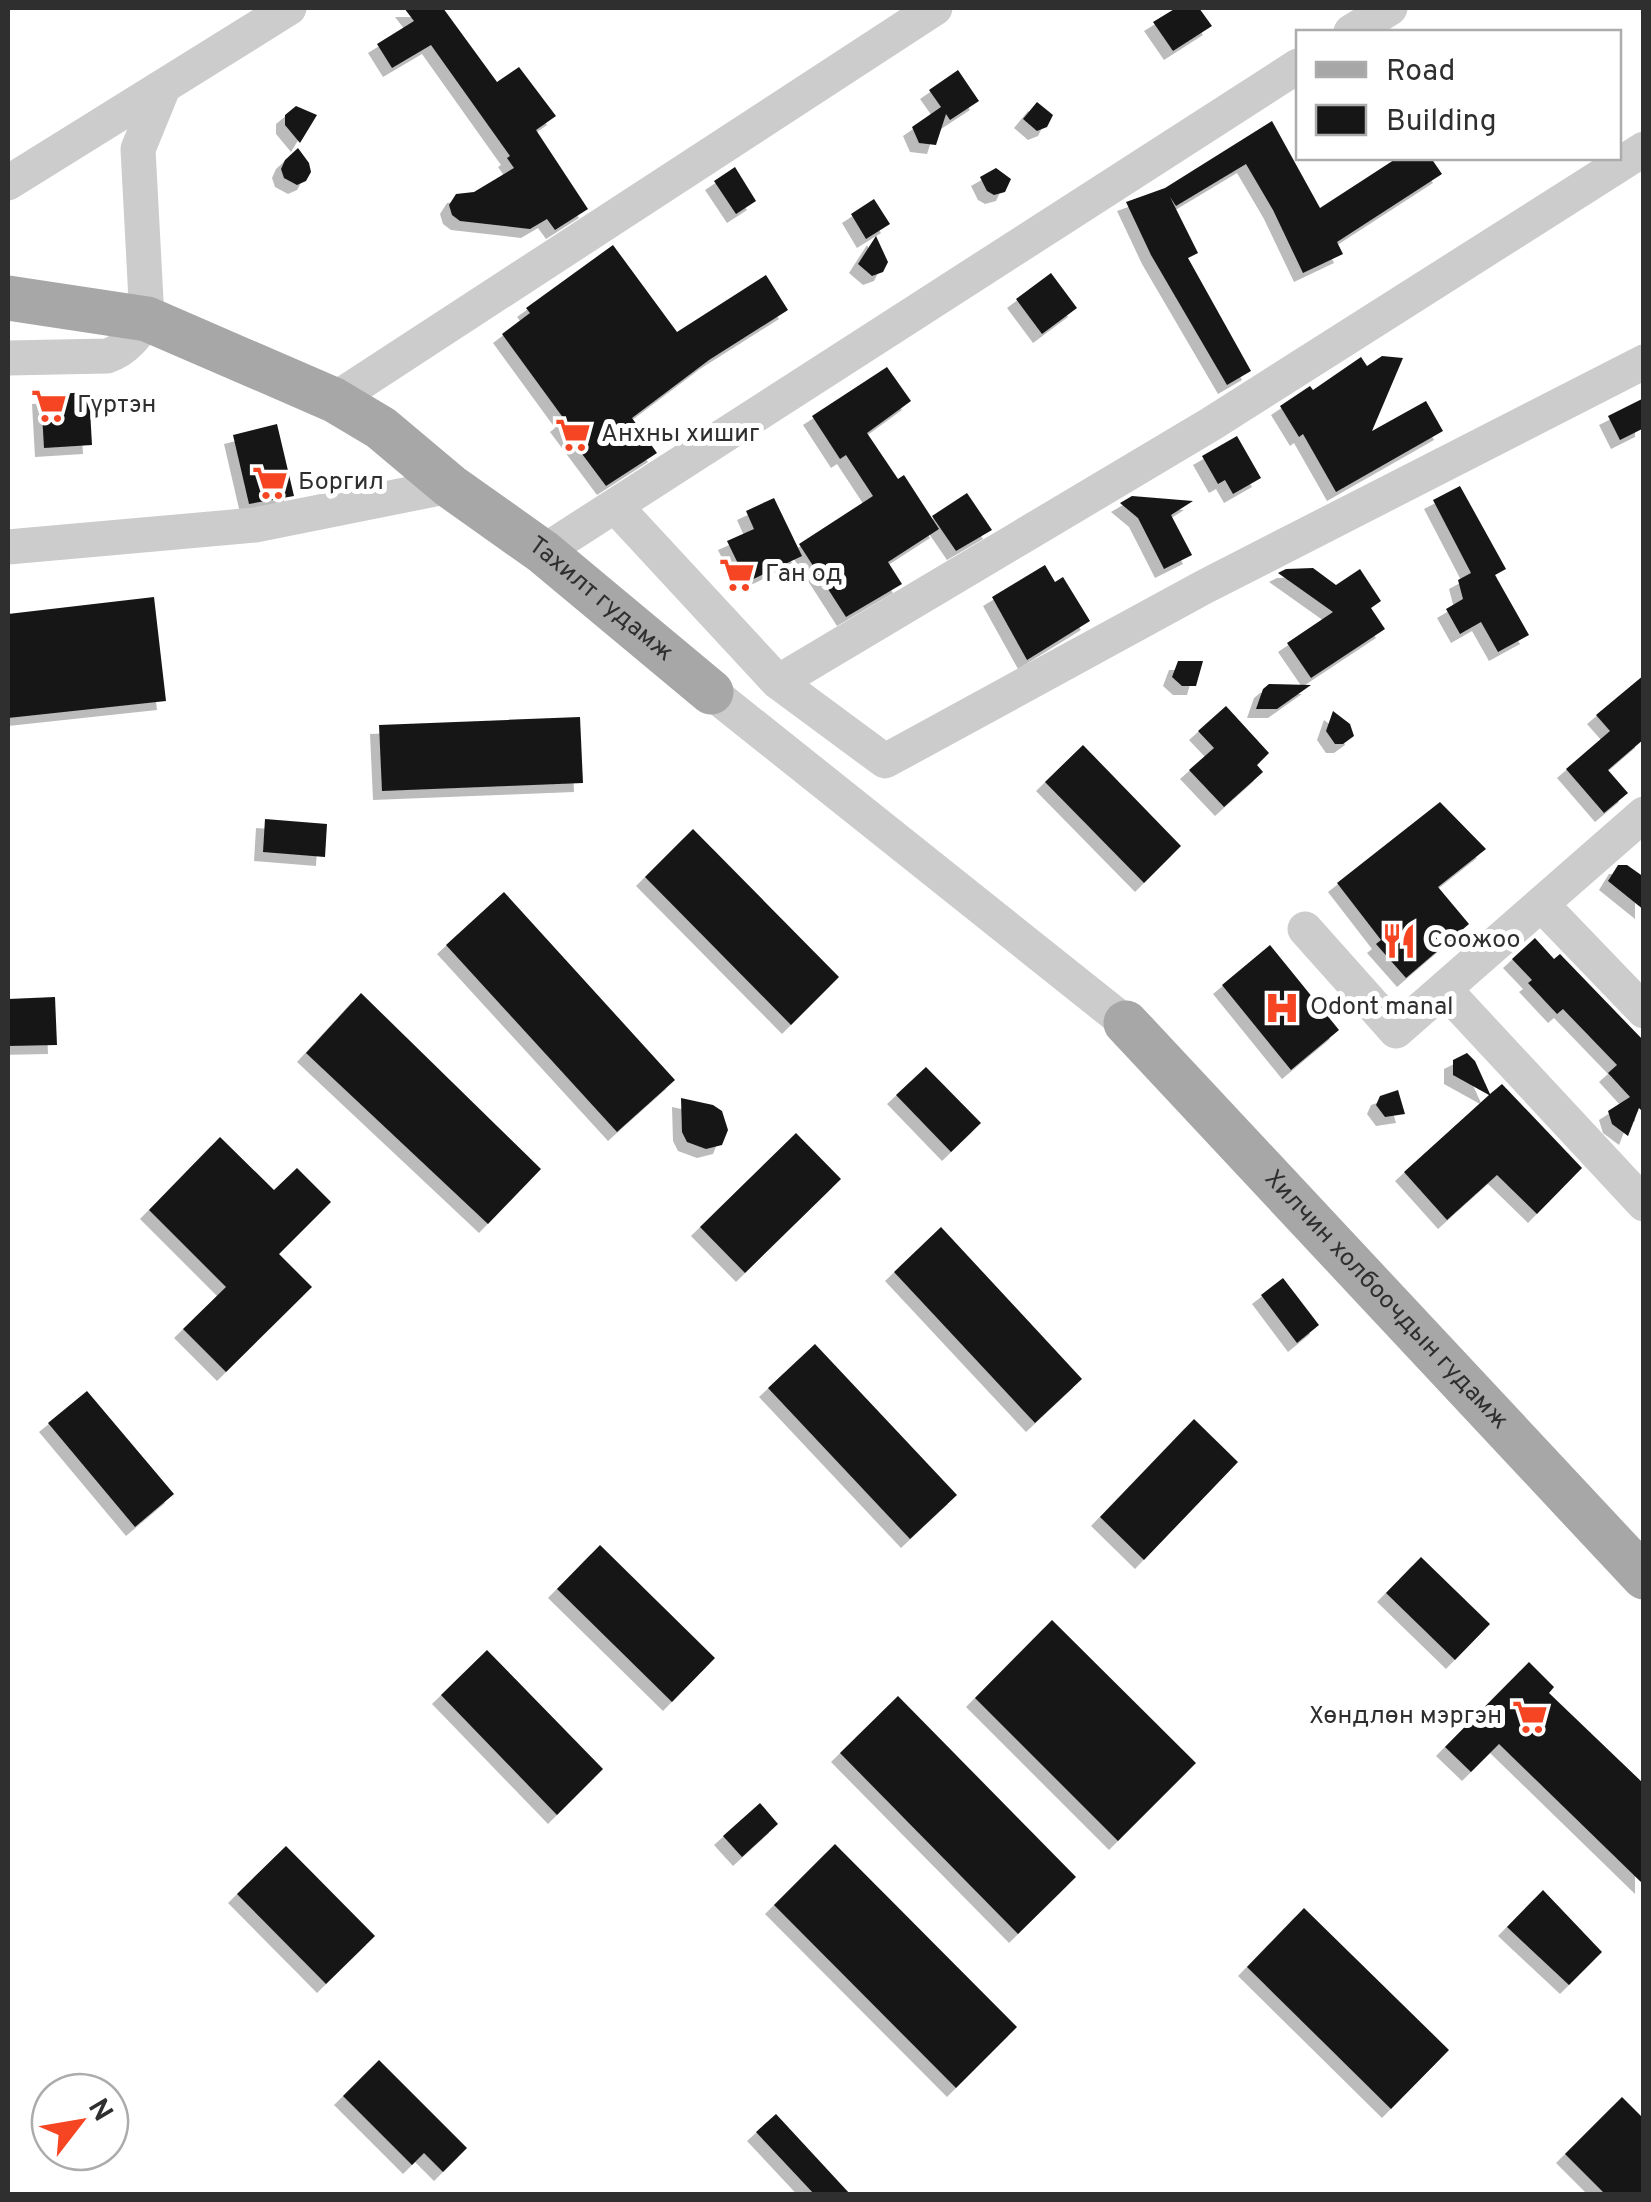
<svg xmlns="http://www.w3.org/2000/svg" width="1651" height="2202" font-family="Overpass,sans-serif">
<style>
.building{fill:#161616;filter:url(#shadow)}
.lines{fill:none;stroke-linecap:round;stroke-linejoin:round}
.minor{stroke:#ccc;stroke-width:35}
.major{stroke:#a7a7a7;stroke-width:45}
.labels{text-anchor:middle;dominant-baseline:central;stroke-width:10;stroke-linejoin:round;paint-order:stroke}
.poi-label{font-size:25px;fill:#2f2f2f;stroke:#fff;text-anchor:start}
.street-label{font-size:25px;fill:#2f2f2f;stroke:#fff}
</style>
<defs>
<filter id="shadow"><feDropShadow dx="-9" dy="9" stdDeviation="0" flood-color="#0004"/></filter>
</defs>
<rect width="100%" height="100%" fill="#fff"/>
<path class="building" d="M404,8H443L497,82L519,67L556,116L536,130L588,209L555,230L547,219L530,229L460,221L452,215L449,205L456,194L474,192L514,168L507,158L510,156L431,45L392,68L377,44L414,21Z
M1176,8H1199L1212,26L1173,51L1153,22Z
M958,70L979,101L950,120L946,114L936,145L919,143L912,127L941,107L929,90Z
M1037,102L1053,115L1047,127L1037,131L1023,119Z
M296,106L317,115L300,143L285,125V115Z
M1272,121L1320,208L1397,158H1431L1442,174L1337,242L1343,254L1303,273L1273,210L1246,164L1176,206L1170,197L1198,253L1188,258L1251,371L1227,385L1151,255L1126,202L1165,188Z
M298,148L309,163L311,172L306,181L297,185L284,178L281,169L285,160Z
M735,167L756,201L736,214L714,181Z
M996,168L1011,179L1005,192L994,195L987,191L980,177Z
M874,199L890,224L866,239L851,214Z
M876,236L888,262L883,272L872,276L858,264Z
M613,245L677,332L766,275L788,310L709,360L632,418L657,453L606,486L559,423L564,419L502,334L530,313L526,308Z
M1051,273L1077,308L1042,334L1016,299Z
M1382,356L1403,358L1372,431L1426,401L1443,431L1336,492L1303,434L1299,437L1280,406L1310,386L1313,390L1361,357L1367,366Z
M887,367L911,401L867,433L898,479L904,475L939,529L888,562L902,584L846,617L799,544L873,496L846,455L840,459L812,416Z
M89,392L92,445L44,448L41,395Z
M1644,398V428L1620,440L1608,416Z
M277,424L294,496L249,504L233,435Z
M1237,436L1261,478L1233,494L1225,480L1218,484L1202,456Z
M1460,486L1506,569L1495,575L1529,635L1498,652L1481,622L1460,634L1446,609L1463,599L1458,580L1471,573L1433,500Z
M967,493L992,530L956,551L932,516Z
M1132,496L1193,501L1171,515L1192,555L1164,569L1138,518L1120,503Z
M774,498L802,556L747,582L727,541L754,529L746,511Z
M1045,565L1055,582L1063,577L1090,621L1027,660L992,597Z
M1313,568L1336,585L1360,569L1381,601L1371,608L1385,629L1311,678L1287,643L1333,612L1278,573L1286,569Z
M154,597L166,701L8,718V614Z
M1178,661H1203L1196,686H1182L1172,677Z
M1644,675V739L1608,770L1628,793L1604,813L1566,769L1610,731L1596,715Z
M1269,684L1311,685L1277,709H1256L1263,689Z
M1226,706L1269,753L1257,765L1263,772L1224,807L1189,770L1214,748L1198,731Z
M1333,711L1350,724L1354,736L1343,744H1335L1326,731Z
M580,717L583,783L382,791L379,725Z
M1083,745L1181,846L1144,883L1045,782Z
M1440,802L1486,849L1438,887L1469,924L1406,978L1376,944L1381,940L1337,883Z
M265,819L327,824L325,857L263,852Z
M693,829L839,977L791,1025L645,877Z
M1618,865H1627L1644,877V910L1608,881Z
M504,892L675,1080L617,1132L446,945Z
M1535,938L1554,959L1560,954L1644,1041V1113L1639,1108L1628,1136L1612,1124L1608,1111L1630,1097L1608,1073L1617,1065L1563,1009L1557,1014L1528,983L1532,980L1512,959Z
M1270,945L1339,1030L1291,1070L1222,985Z
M361,993L541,1169L488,1224L306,1053Z
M55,997L57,1045L8,1046V999Z
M1467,1053L1475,1061L1490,1094L1502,1084L1582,1168L1537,1214L1497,1175L1447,1220L1404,1172L1489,1095L1453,1075V1060Z
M926,1067L981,1123L951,1152L896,1095Z
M1398,1090L1405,1114L1385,1117L1376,1105L1380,1096Z
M681,1098L713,1105L722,1111L728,1130L722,1145L706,1149L687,1142L682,1132Z
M796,1133L841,1179L745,1273L700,1227Z
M220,1137L274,1190L297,1168L331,1202L279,1254L312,1287L226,1372L183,1329L226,1287L149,1210Z
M941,1227L1082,1379L1035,1423L894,1272Z
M1283,1278L1319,1325L1297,1343L1261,1295Z
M815,1344L957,1495L910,1539L768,1388Z
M87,1391L174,1494L135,1527L48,1423Z
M1194,1419L1238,1462L1144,1560L1100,1517Z
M600,1545L715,1658L672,1702L557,1589Z
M1421,1557L1490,1624L1455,1660L1386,1593Z
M1052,1620L1196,1763L1118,1841L975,1698Z
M487,1650L603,1769L557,1815L441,1695Z
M1529,1662L1554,1687L1549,1693L1644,1784V1885L1499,1744L1471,1772L1445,1747Z
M898,1696L1076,1877L1018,1934L840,1753Z
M760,1803L778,1824L742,1857L723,1836Z
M835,1844L1017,2027L956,2088L774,1905Z
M286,1846L375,1936L326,1984L237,1894Z
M1543,1890L1602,1952L1569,1985L1507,1927Z
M1304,1908L1449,2050L1391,2109L1247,1967Z
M379,2060L467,2148L443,2172L424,2153L412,2165L343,2096Z
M1622,2097L1644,2119V2194H1605L1565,2154Z
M776,2114L850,2194H814L756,2132Z"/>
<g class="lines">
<path class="minor" d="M1351,32L1390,8
M8,183L289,8
M8,358L107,356C126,350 136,335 147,319L138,149L163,88
M334,400L935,8
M616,507L778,682L885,761L1204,587L1644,362
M8,547L255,525L450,486
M543,552L1298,66
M778,682L1211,424L1644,149
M711,692L1126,1023
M1541,904L1644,1011
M1305,929L1396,1031L1644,814
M1444,989L1644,1204"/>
<g class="major">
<path id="s1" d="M8,298L147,319L334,400L381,428L450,486L543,552L711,692"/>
<path id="s2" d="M1126,1023L1644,1577"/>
</g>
</g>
<defs>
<symbol id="supermarket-bare" viewBox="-9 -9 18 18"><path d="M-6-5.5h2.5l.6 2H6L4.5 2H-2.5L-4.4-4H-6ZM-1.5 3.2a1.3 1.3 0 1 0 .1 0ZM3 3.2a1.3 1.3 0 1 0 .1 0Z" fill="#f54522" stroke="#fff" stroke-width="2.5" paint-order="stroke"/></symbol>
<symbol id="restaurant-bare" viewBox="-9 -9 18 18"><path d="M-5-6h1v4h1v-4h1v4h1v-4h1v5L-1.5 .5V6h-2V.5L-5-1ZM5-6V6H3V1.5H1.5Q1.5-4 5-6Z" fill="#f54522" stroke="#fff" stroke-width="2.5" paint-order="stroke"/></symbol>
<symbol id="hospital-bare" viewBox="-9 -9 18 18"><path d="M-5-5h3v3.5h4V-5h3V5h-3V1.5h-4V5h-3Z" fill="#f54522" stroke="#fff" stroke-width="2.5" paint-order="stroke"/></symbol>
</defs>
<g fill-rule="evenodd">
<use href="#supermarket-bare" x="24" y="381" width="50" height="50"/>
<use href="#supermarket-bare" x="548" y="410" width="50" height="50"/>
<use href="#supermarket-bare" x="245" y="458" width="50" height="50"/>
<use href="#supermarket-bare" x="712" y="550" width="50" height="50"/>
<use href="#restaurant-bare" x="1374" y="916" width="50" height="50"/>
<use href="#hospital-bare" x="1257" y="983" width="50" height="50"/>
<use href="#supermarket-bare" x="1505" y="1692" width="50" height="50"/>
</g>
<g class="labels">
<g class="poi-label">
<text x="77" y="406">Гүртэн</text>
<text x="601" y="435">Анхны хишиг</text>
<text x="298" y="483">Боргил</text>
<text x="765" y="575">Ган од</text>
<text x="1427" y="941">Соожоо</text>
<text x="1310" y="1008">Odont manal</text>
<text x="1502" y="1717" text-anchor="end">Хөндлөн мэргэн</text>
</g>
<g class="street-label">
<text stroke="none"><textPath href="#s1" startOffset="678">Тахилт гудамж</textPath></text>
<text stroke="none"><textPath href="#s2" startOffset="380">Хилчин холбоочдын гудамж</textPath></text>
</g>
</g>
<rect width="1651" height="2202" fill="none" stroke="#2f2f2f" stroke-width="20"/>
<rect x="1296" y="30" width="325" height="130" fill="#ffffff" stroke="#acacac" stroke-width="2.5"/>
<rect x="1316" y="62" width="50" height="15" fill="#a7a7a7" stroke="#acacac" stroke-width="2.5"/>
<text x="1386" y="80" font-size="30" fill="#2f2f2f">Road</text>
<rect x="1316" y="105" width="50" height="30" fill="#161616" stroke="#acacac" stroke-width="2.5"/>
<text x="1386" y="130" font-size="30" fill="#2f2f2f">Building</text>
<g transform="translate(80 2122) rotate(59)"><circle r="48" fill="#ffffff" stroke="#acacac" stroke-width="2.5"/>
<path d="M0-8L18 38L0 25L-18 38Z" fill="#f54522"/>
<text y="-15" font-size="28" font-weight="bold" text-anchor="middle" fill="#2f2f2f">N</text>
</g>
</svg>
